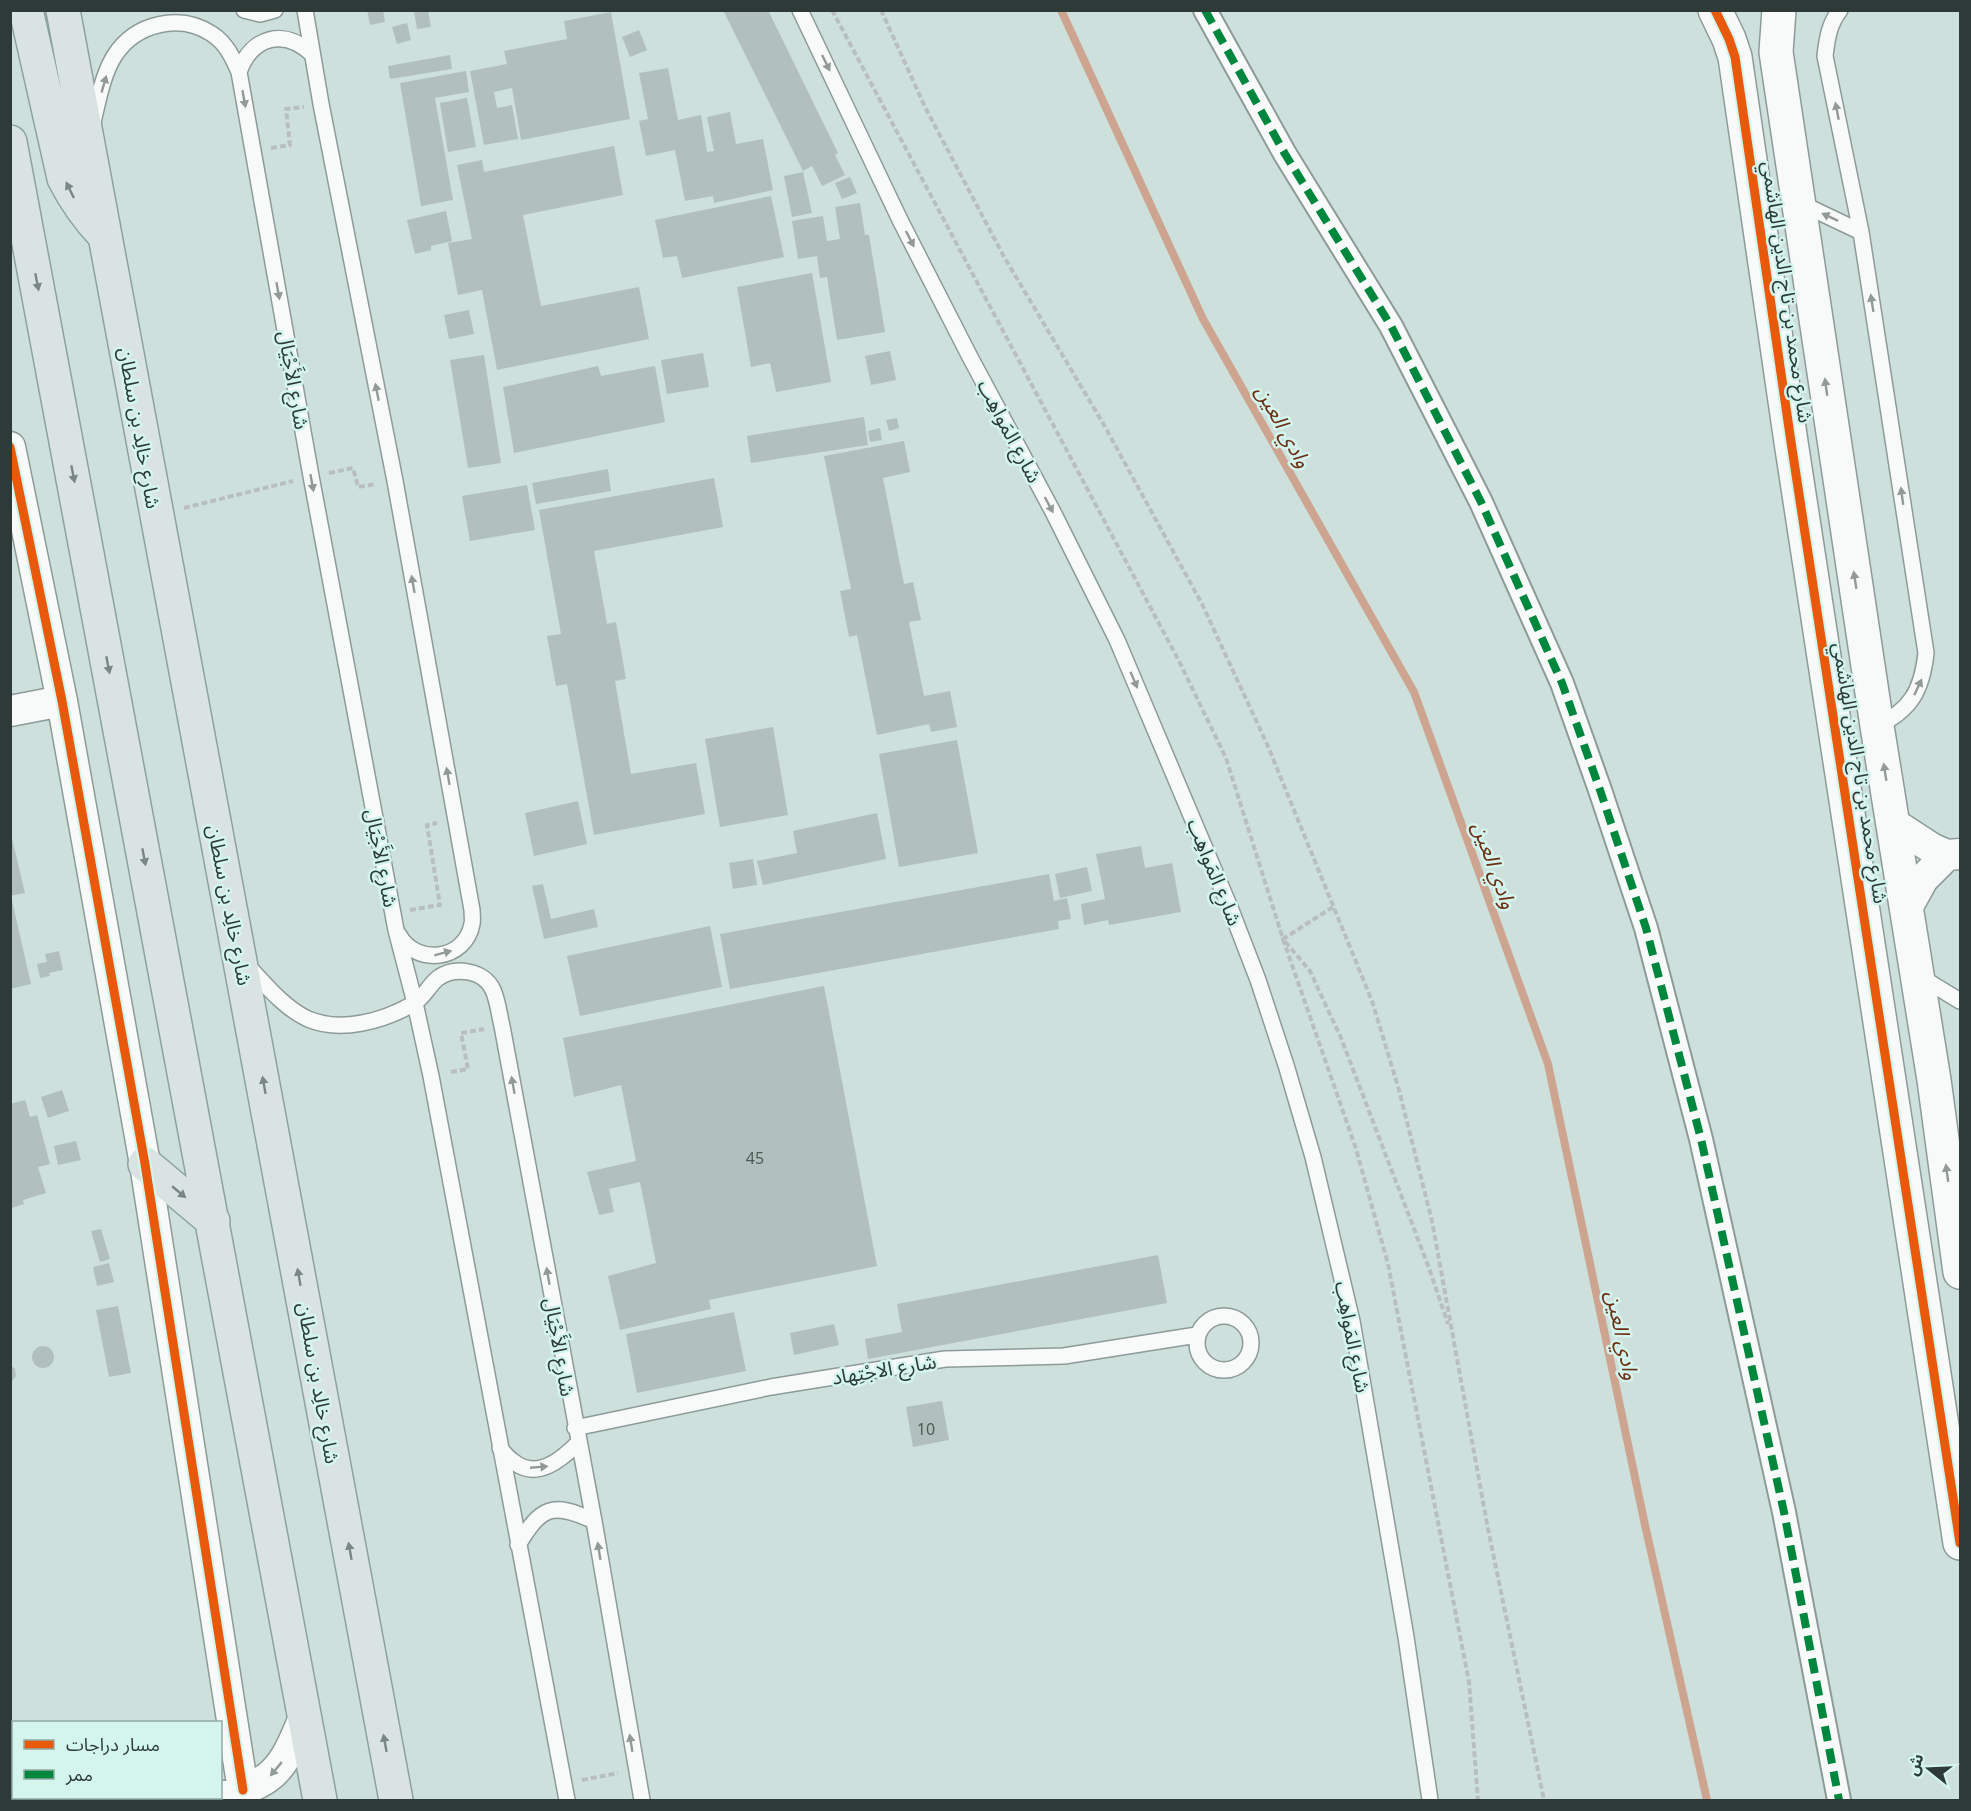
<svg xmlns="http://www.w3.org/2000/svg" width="1971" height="1811" font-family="'Noto Sans','Noto Sans Arabic',sans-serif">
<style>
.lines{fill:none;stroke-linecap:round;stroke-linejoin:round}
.stream{stroke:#cda490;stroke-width:8}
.building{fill:#b1c0bc}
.service-casing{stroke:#8d9b98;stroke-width:18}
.pedestrian-casing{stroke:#8d9b98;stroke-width:26}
.minor-casing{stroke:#8d9b98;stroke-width:33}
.tertiary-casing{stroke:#8d9b98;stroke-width:36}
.primary-casing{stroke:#8ca29e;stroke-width:36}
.path{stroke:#b8bfbe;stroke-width:4;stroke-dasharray:6 3;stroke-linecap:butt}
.service{stroke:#f8fafa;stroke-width:15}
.pedestrian{stroke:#f8fafa;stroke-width:22}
.minor{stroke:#f8fafa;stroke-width:30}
.tertiary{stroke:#f8fafa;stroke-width:33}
.primary{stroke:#d9e4e2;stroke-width:33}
.quiet{stroke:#00873e;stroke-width:8;stroke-dasharray:15 8;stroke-linecap:butt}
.cycleway-casing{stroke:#d3f5ed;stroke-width:13}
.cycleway{stroke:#e8590c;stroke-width:9}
.oneway{fill:#929a98}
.oneway2{fill:#7a8684}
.labels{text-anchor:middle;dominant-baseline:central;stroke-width:5;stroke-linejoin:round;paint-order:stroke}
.number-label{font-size:16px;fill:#4e5c58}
.street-label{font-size:20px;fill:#2d3a37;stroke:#d3f5ed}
.water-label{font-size:21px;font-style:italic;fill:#6d2f14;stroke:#d3f5ed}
</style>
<rect width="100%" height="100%" fill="#cee0dc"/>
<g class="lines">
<path class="stream" d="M1061,10L1203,319L1414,692L1548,1064L1645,1525L1707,1800"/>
</g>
<path class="building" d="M367,10H383L385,22L370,25Z
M419,10H428L431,27L417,29L414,11Z
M723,10H768L838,153L835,155L845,175L822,186L812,166L803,171Z
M611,12L630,119L521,140L512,88L494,92L497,108L512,105L518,139L484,145L470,71L507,64L504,51L567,39L564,21Z
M407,23L411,40L397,44L392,27Z
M639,30L647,50L630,57L622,37Z
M450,55L452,69L390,79L388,66Z
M668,68L678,120L701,115L707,152L714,151L707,117L730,112L736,144L763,139L773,190L714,203L713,196L685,201L675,150L646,156L639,121L648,119L639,73Z
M466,71L469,92L435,98L453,200L421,206L400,83Z
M467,98L476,147L448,152L440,103Z
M614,146L623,195L523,215L541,306L639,287L649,339L497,370L482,290L458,295L448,243L472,239L457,165L482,160L484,172Z
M803,172L812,213L792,217L784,176Z
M850,177L857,193L842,199L835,183Z
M771,196L784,257L682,278L677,256L663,258L655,220Z
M860,203L865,235H869L885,332L837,340L827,277L820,278L817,256L798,259L792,221L823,216L827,241L840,239L835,207Z
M446,211L452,241L431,246V250L415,254L407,220Z
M812,273L831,382L776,392L770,363L751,367L737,287Z
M469,310L474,334L449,339L444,315Z
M890,351L896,380L871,385L865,356Z
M703,353L709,387L667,394L661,360Z
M484,355L501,463L468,468L450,360Z
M598,366L601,376L655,366L665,422L514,453L503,387Z
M864,417L868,445L751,463L747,436Z
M897,418L899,428L889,431L886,420Z
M880,428L882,440L870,442L868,431Z
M904,441L910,472L883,478L904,584L913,582L921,620L909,622L924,696L950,691L957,727L931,732L929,724L877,735L857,635L849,637L840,591L851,589L824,456Z
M608,469L611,491L536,504L532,483Z
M714,478L723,527L594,551L607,624L616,622L626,679L615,681L631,774L696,763L705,814L594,835L567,684L556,686L547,636L561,634L539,510Z
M527,485L535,530L470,541L462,496Z
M773,727L788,815L720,827L705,739Z
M957,740L978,853L899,867L879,754Z
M578,801L587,844L534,856L525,813Z
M877,813L886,859L763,885L757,861L797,853L793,831Z
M10,830L25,893L10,896Z
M1141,846L1145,868L1172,863L1181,912L1109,925L1108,920L1084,925L1081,904L1105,899L1096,854Z
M753,859L757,885L733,889L729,863Z
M1087,867L1092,891L1060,898L1055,874Z
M1049,874L1054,901L1067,898L1071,919L1058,921L1059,929L730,989L720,934Z
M543,884L551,919L594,909L598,927L544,939L532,886Z
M11,896L31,984L10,989V897Z
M710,926L722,987L580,1016L567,956Z
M59,951L63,970L49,973L50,976L40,978L37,964L47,962L45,954Z
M824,986L877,1266L709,1300L711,1309L620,1330L608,1276L656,1263L640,1182L609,1189L614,1212L599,1215L587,1172L636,1161L621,1085L574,1097L563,1038Z
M62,1090L69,1111L48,1118L41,1097Z
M25,1100L30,1117L37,1115L50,1164L38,1167L46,1193L23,1200L24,1204L12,1208L10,1104Z
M76,1141L81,1160L58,1165L54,1146Z
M101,1229L110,1259L100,1262L91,1231Z
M1158,1255L1167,1303L868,1359L865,1339L902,1332L897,1304Z
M109,1263L114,1282L97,1286L93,1267Z
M118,1306L131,1373L109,1377L96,1310Z
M734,1312L746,1371L637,1393L626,1334Z
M834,1324L839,1345L794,1355L790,1333Z
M32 1357a11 11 0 1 1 22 0a11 11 0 1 1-22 0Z
M10,1364L15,1369L16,1376L10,1384Z
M942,1401L949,1440L913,1447L906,1407Z"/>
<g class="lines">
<defs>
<path id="service" d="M244,10L260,14L275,10
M305,10L321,104L395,481L472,910C472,914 473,920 472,924C465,961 416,966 399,935
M800,10L900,220L970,357L1053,512L1117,640L1231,910L1258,980L1286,1065L1313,1157L1352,1321L1406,1637L1430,1800
M1840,10C1829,24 1827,39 1825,56L1861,232L1926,653C1922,690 1911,710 1877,726
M239,72C252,36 284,28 312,54
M92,126C98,103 102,75 115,55C136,23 180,13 212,34C226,43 233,58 239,72L311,476L396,930L415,1003L431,1076L567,1800
M1798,202L1861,232
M247,965C265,984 284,1008 308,1019C341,1033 383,1021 413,1004C423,999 429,985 438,978C455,966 484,970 493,990C498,1001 499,1014 502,1026L594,1521L642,1800
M1919,976L1960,1001
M1197 1343a27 27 0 1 1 54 0a27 27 0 1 1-54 0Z
M575,1428L771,1387L945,1359L1064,1356L1197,1335
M500,1448C504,1453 509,1459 514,1462C537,1480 561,1460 578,1443
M518,1545C541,1507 552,1501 594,1521"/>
<path id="pedestrian" d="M1205,10L1285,154L1391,326L1481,502L1562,683L1600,790L1646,928L1701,1139L1784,1512L1839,1800"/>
<path id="minor" d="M10,447L62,701L145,1164L243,1790
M10,711L62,701
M1893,823L1933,849L1947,855L1960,854
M1907,908L1923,879L1947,855
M214,1800C231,1794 251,1789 267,1778C286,1765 295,1738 304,1718"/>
<path id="tertiary" d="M1715,10L1729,39L1735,57L1791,442L1960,1543
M1779,10L1776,52L1877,726L1934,1080L1960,1272"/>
<path id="primary" d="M26,10L64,178C75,200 87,217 104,235
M63,10L396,1800
M10,142L320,1800
M145,1164L213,1221"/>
</defs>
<use href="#service" class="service-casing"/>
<use href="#pedestrian" class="pedestrian-casing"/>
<use href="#minor" class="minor-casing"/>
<use href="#tertiary" class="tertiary-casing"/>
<use href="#primary" class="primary-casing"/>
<path class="path" d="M832,10L1179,661L1226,758L1283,939L1356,1149L1388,1264L1469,1682L1478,1800
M881,10L925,107L1003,255L1104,425L1202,604L1267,744L1372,1001L1399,1090L1432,1221L1488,1529L1544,1800
M271,148L290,145L286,109L304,107
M329,473L353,468L358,487L376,484
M184,508L293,481
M1333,907L1283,939L1310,971L1341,1038L1429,1268L1448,1324
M410,910L440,905L427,825L437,823
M451,1072L468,1069L461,1033L484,1029
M582,1780L618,1773"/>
<use href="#service" class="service"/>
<use href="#pedestrian" class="pedestrian"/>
<use href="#minor" class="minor"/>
<use href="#tertiary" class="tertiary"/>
<use href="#primary" class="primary"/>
<path class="quiet" d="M1205,10L1285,154L1391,326L1481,502L1562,683L1600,790L1646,928L1701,1139L1784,1512L1839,1800"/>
<defs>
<path id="cycleway" d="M1715,10L1729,39L1735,57L1791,442L1960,1543
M10,447L62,701L145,1164L243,1790"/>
</defs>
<use href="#cycleway" class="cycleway-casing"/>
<use href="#cycleway" class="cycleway"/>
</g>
<defs><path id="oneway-solid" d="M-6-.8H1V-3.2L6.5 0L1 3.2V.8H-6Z" transform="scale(1.5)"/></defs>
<g class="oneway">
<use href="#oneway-solid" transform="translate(826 63) rotate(64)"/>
<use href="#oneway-solid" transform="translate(104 84) rotate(-74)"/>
<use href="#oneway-solid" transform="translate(244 99) rotate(80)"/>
<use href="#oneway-solid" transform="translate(1837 111) rotate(-101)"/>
<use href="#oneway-solid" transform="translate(1830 217) rotate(-155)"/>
<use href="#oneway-solid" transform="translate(910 239) rotate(63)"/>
<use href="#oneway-solid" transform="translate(278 291) rotate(80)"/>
<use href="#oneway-solid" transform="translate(1872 303) rotate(-99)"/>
<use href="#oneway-solid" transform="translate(1826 387) rotate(-98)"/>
<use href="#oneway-solid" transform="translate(377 392) rotate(-101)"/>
<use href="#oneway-solid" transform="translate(312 483) rotate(80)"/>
<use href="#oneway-solid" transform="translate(1902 496) rotate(-98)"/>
<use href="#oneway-solid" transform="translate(1049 505) rotate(62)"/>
<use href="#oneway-solid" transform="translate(1855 580) rotate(-99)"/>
<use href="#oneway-solid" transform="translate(413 584) rotate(-100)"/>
<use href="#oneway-solid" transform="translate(1134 680) rotate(67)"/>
<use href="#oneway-solid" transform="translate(1918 687) rotate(-65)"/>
<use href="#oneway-solid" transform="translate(1885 772) rotate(-99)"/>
<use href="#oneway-solid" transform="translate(448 776) rotate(-100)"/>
<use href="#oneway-solid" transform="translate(443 953) rotate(-15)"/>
<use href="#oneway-solid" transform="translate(513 1085) rotate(-100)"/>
<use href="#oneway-solid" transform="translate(1947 1173) rotate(-98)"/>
<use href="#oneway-solid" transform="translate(548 1276) rotate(-100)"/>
<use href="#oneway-solid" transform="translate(539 1467) rotate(-5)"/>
<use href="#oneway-solid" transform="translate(599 1551) rotate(-99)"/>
<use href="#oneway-solid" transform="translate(631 1743) rotate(-99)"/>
<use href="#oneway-solid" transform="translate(276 1769) rotate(130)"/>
</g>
<g class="oneway2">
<use href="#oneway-solid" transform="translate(70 190) rotate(-116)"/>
<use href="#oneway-solid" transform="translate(37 282) rotate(79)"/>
<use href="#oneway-solid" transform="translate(73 474) rotate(79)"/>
<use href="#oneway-solid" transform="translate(108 665) rotate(79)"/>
<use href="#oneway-solid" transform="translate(144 857) rotate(79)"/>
<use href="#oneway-solid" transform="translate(264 1085) rotate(-100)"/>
<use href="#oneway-solid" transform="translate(179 1192) rotate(40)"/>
<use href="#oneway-solid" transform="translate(299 1277) rotate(-100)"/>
<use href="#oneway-solid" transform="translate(350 1551) rotate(-100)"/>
<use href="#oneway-solid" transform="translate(385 1743) rotate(-100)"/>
</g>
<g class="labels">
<g class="number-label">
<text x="755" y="1158">45</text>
<text x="926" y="1429">10</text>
</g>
<g class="street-label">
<text transform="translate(1788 292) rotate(82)">شارع محمد بن تاج الدين الهاشمي</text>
<text transform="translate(294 380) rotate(80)">شارع الأَجْيَال</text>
<text transform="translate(140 428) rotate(80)">شارع خالِد بن سلطان</text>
<text transform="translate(1010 431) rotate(62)">شارع المَواهِب</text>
<text transform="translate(1861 773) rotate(81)">شارع محمد بن تاج الدين الهاشمي</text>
<text transform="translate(382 858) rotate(79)">شارع الأَجْيَال</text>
<text transform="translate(1215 872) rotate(68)">شارع المَواهِب</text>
<text transform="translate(230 905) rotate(79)">شارع خالِد بن سلطان</text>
<text transform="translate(1353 1337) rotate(79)">شارع المَواهِب</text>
<text transform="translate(560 1347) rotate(80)">شارع الأَجْيَال</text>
<text transform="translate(884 1369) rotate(-9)">شارع الاجْتِهاد</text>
<text transform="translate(319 1383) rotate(80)">شارع خالِد بن سلطان</text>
</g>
<g class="water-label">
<text transform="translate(1284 426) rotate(61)">وادي العين</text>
<text transform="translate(1495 865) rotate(70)">وادي العين</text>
<text transform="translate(1623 1335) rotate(78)">وادي العين</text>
</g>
</g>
<rect width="1971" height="1811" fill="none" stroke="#2d3a37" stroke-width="24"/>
<rect x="12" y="1721" width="210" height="78" fill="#d3f5ed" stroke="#91aaa4" stroke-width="1.5"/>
<rect x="24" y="1740" width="30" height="9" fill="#e8590c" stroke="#91aaa4" stroke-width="1.5"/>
<text x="66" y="1751" font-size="18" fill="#2d3a37">مسار دراجات</text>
<rect x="24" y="1770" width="30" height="9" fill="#00873e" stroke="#91aaa4" stroke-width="1.5"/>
<text x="66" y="1781" font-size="18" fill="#2d3a37">ممر</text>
<g transform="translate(1929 1769) rotate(288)" stroke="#d3f5ed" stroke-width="4.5" paint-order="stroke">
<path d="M0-4.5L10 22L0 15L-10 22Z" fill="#2d3a37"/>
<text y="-9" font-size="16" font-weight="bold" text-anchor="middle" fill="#2d3a37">ش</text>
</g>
</svg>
